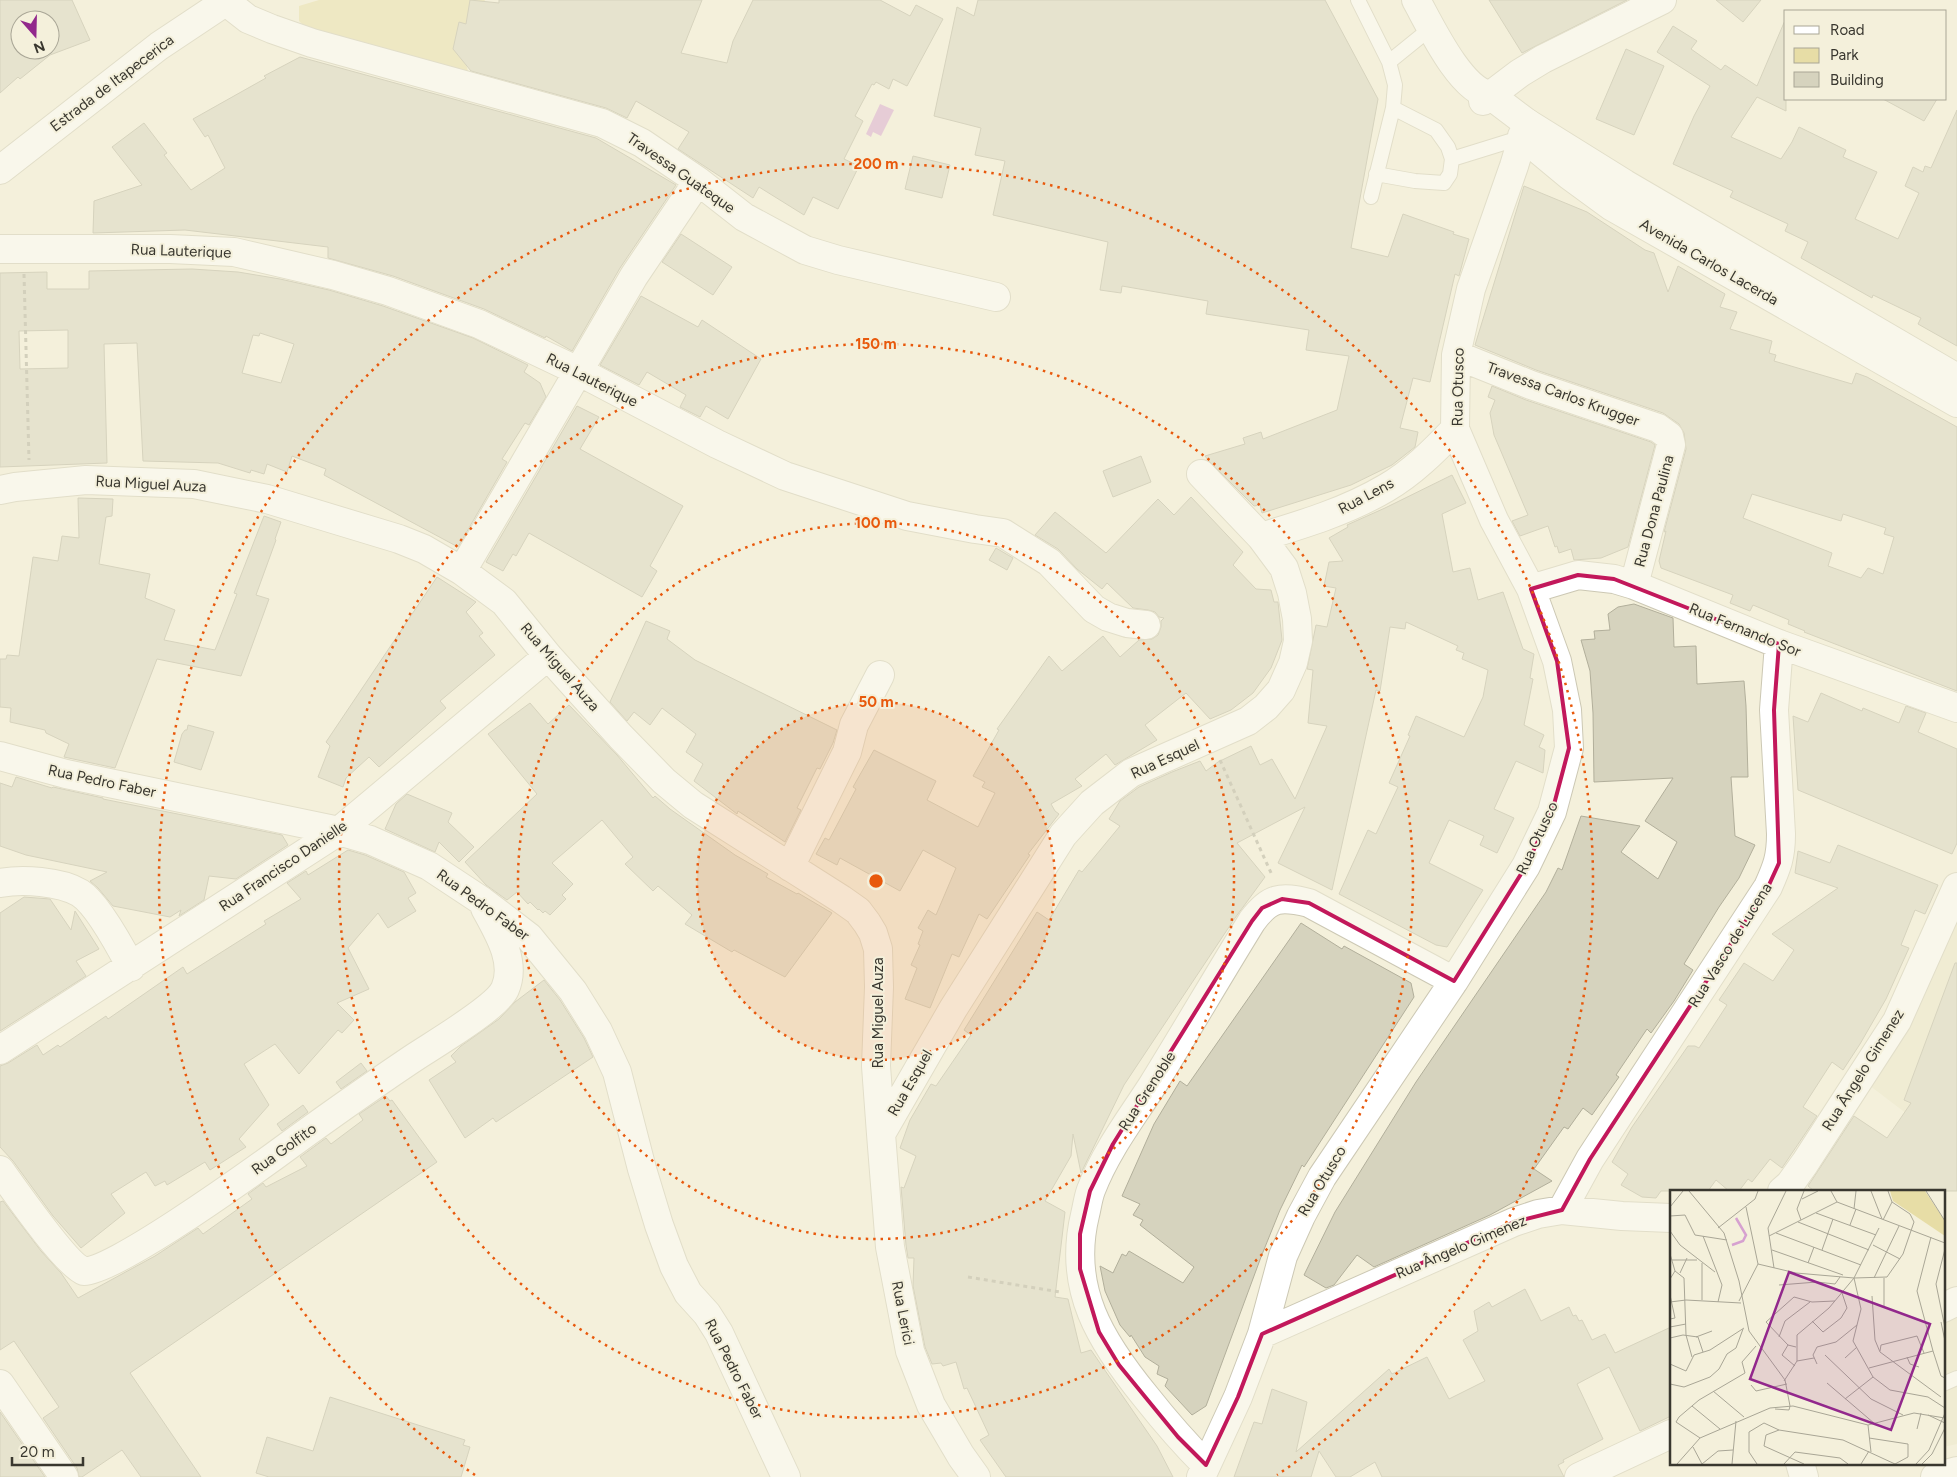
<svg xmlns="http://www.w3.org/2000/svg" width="1957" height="1477" font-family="Figtree,sans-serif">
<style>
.built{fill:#eae6ca}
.green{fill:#e7dda6}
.water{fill:#d6a1d0}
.building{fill:#d6d3be;stroke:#b2af9b;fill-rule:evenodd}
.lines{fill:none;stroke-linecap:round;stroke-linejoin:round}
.service-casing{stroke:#ccc8b4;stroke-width:16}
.minor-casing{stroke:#ccc8b4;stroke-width:30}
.secondary-casing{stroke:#ccc8b4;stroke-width:30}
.primary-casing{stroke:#ccc8b4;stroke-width:30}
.path{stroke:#aca898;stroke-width:3;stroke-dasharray:4 4;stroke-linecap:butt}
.service{stroke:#fff;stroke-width:14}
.minor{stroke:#fff;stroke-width:28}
.secondary{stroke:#fff;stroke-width:28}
.primary{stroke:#fff;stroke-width:28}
.marked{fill:none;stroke:#c2185b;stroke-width:4;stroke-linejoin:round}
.ring{fill:none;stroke:#e8590c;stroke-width:2.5;stroke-dasharray:2.5 5}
.labels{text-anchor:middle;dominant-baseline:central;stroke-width:4;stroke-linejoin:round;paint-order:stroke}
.street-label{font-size:15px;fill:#39372f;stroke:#f4f0db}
.inset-river{fill:none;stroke:#d6a1d0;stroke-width:2.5}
.inset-road{fill:none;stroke:#a9a696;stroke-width:1}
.view{fill:#92288c;fill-opacity:0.15;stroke:#92288c;stroke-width:2.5}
.inset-edge{fill:none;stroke:#39372f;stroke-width:2.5}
.centre{fill:#e8590c;stroke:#f4f0db;stroke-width:2.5}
.ring-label{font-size:15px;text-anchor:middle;font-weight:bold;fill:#e8590c;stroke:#f4f0db;stroke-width:4;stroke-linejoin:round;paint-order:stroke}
</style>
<rect width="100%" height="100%" fill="#f4f0db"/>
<path class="built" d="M1957,901V1152L1869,1085Z
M1957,1314V1444L1943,1447V1320Z"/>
<path class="green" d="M319,0H485L461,47L471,81L310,32L299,21V6Z"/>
<path class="water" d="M880,104L894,110L881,136L873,132L871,137L866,134Z"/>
<path class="building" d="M0,0H72L90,40L50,55L20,79L18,77L0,93ZM20,20H50V50H20Z
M470,0L499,3V0H702L681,53L727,63L733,41L753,0H880L910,16L916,5L943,19L907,86L893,79L889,89L876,82L874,85L872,84L855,116L863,121L844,159L859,166L838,209L813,197L804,215L759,187L753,198L698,162L678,149L689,132L636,101L627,118L606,108L471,71L453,49L459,22L466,24Z
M978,0H1325L1378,99L1351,248L1388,257L1403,214L1454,232L1453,234L1469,239L1459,276L1455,274L1430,382L1413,378L1400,428L1418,432L1415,447L1392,465L1351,485L1262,513L1260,505L1254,506L1208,460L1205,456L1245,444L1243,438L1261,432L1263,439L1337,410L1349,356L1306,350L1309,330L1206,314L1208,301L1122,286L1121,293L1100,290L1108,242L993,215L1005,161L975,155L981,128L934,116L957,7L974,16Z
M1489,0H1627L1522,53Z
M1716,0H1761L1743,22Z
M1786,18V111L1757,97L1731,137L1781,159L1792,142L1799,127L1846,150L1843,157L1877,172L1855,219L1898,239L1919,193L1905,186L1913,167L1923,172L1925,166L1931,168L1957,110V346L1918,324L1921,318L1873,295L1872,298L1801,258L1808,242L1785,231L1788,224L1730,197L1733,191L1673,164L1694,116L1710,86L1657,52L1673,26L1697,41L1691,49L1721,70L1725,65L1757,86Z
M1626,49L1664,66L1634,135L1596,119Z
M300,57L596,138L676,185L620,268L572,351L546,336L545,338L484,309L393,276L328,258V247L185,230L93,233L94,201L142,185L112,147L144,123L167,153L164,155L191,190L225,168L208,135L205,137L193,119L266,78L264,76Z
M1883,99H1937L1924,121Z
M913,156L950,165L942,198L905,189Z
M1524,186L1587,212L1645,250L1654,253L1668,292L1678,266L1725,294L1720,307L1737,312L1730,329L1772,341L1769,353L1776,355L1774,361L1852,384L1856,373L1867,377L1957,427V691L1804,632L1805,631L1788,624L1789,620L1753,605L1750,611L1730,603L1733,595L1661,568L1659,561L1666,531L1664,532L1686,449L1684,433L1679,424L1663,413L1536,370L1475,345ZM1752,494L1841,521L1843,514L1886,528L1884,534L1894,537L1883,574L1868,568L1861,578L1828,566L1832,553L1743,518Z
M681,234L732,267L713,295L662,262Z
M192,269L238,272L280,279L329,290L383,306L473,338L528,365L524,372L540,383L546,397L529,425L525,423L502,459L507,462L458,547L324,475L326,469L292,456L287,472L267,464L264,474L251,470L250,473L218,463L143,461L137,343L104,344L107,463L0,467V273L47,272V289H89V271ZM68,330V368L20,369L19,331ZM260,333L294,344L281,383L242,373L253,335L259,336Z
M641,296L698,327L702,320L761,359L728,419L706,406L700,417L680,407L686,395L647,372L639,385L600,365Z
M1492,386L1526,400L1651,442L1655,445L1628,547L1601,558L1574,560L1571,549L1559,553L1557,546L1555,547L1548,526L1520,536L1512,521L1528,515L1494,435L1490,413L1495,400L1488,397Z
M577,406L599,417L580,449L683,506L650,566L657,571L642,597L529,533L516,556L513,554L503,571L486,562Z
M1141,456L1151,482L1113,497L1103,471Z
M1452,475L1466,503L1442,514L1453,572L1470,568L1478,600L1503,592L1523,649L1534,654L1530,678L1533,679L1524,725L1544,735L1539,747L1545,750L1543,773L1516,761L1494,809L1514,818L1497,853L1480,845L1484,836L1449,820L1429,863L1483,890L1447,947L1436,945L1339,894L1368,830L1376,834L1398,787L1389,783L1410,736L1408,735L1416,716L1464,737L1483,697L1488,670L1462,659L1464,653L1456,650L1458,646L1406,622L1405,629L1390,627L1380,691L1376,690L1332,890L1278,863L1305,807L1237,843L1265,877L1235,918L1124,1085L1081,1173L1073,1134L1071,1156L1045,1201L1065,1212L1055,1297L1068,1299L1081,1353L1091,1350L1157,1446L1173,1477H1006L980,1440L989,1435L967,1388L964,1389L956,1362L943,1366L941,1363L932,1364L925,1347L913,1286L914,1258H908L906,1245L901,1187L904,1188L916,1156L900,1148L910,1120L931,1084L936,1086L971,1035L964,1030L1037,912L1049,920L1079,870L1082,872L1120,826L1109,819L1120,801L1139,787L1172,772L1200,761L1206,771L1218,762L1251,746L1260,765L1272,759L1295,799L1327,726L1308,723L1313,670L1307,669L1316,625L1327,627L1336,588L1324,586L1329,562L1343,561L1329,538L1348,527L1347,525L1385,508Z
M1191,497L1243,552L1233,565L1256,589L1271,590L1274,602H1278L1282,640L1271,668L1253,693L1231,710L1210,719L1186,693L1145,725L1157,740L1115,765L1106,754L1075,779L1082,786L1051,804L1055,811L1059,814L1028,854L1030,855L987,919L979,914L959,957L952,954L930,1008L905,999L917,968L911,965L920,945L918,944L923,931L918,928L928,910L936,915L956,868L923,850L900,891L840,858L837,865L816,854L825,838L829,840L856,789L853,787L874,750L936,781L927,800L978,827L995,793L982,787L985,782L973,776L999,730L997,729L1049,656L1062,671L1103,636L1120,657L1139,640L1152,639L1158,635L1161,627V621L1164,618L1159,617L1155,612L1148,610L1133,608L1107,583L1102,589L1077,569L1058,549L1035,535L1055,512L1106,553L1158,499L1174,515Z
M78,498L113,499L112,516L106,517L99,564L150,574L145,598L175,610L164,640L215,650L237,594L234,593L264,516L281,522L275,539L276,540L256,595L269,599L241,676L157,659L115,768L64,757L69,744L46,733L45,730L10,722L11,708L0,707V659H6L7,655L19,656L33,557L58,561L62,536L79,538Z
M996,548L1013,558L1007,570L989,560Z
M437,577L476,602L466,612L483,633L479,636L495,655L440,701L446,708L379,767L369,757L346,778L343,787L318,777L330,746L326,742Z
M1634,604L1673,618L1674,647L1696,646L1697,684L1744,681L1746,706L1748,777H1731L1735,836L1755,845L1739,878L1719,907L1684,964L1693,970L1674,1001L1651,1033L1647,1029L1616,1075L1619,1077L1592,1115L1583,1108L1568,1129L1564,1127L1534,1169L1552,1181L1490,1215L1374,1267L1357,1255L1334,1285L1326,1288L1304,1275L1335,1212L1416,1082L1546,892L1558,868L1562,870L1581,816L1640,826L1621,852L1658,879L1677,842L1645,821L1673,778L1594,782L1593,713L1590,671L1581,640L1595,639L1594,631L1610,630L1608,614L1618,607Z
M646,621L670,631L667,639L695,660L837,730L833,743L820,769L817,768L797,808L801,810L785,842L738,811L737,814L694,781L703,764L686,752L696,734L662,708L650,725L634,712L627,721L610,702Z
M1821,693L1862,711L1863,708L1899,723L1906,706L1926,713L1918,732L1957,749V843L1952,854L1798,790L1793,716L1808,722Z
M530,703L548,724L569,705L617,755L653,798L655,796L670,809L735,855L768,874L766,877L797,894L798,893L832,913L785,977L734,950L732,952L685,924L692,915L658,886L653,891L625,864L633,857L602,820L552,863L573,884L562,895L566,899L550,915L545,911L543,913L539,909L538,910L530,902L528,904L517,892L507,900L486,885L465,862L537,794L488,734Z
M188,725L214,732L201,770L174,762L182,734L185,730H187Z
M16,777L52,788L53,787L103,798V799L282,835L288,845L236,879L209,876L204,900L179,916L181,910L170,917L113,906L98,888L90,881L107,872L26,855L0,846V783L12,787Z
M407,794L452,813L448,822L474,847L459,862L439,842L435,852L385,829L396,804Z
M1838,845L1938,885L1925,914L1915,910L1901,945L1909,948L1886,999L1860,1044L1843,1070L1832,1062L1803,1107L1817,1116L1782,1168L1770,1159L1752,1182L1748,1179L1739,1191H1729L1716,1180L1708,1191H1661L1656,1198L1642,1197L1621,1185L1628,1174L1612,1162L1632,1127L1688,1046H1695L1699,1048L1727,1005L1719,1000L1744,963L1773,981L1794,950L1772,934L1838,888L1795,873L1798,851L1830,863Z
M348,850L365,855L404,872L416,893L408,898L416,911L388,928L378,913L348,948L369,989L337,1003L354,1020L342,1033L338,1030L299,1074L275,1044L244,1064L269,1105L239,1139L246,1147L210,1170L205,1162L167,1185L165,1181L155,1186L146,1172L111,1194L125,1213L81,1248L53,1216L13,1161L0,1147V1066L8,1063L37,1045L43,1055L58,1045L60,1047L106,1016L108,1019L183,967L187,974L266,924L264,921L301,899L287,883L306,871L308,875Z
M24,897L50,899L71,930L75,911L99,949L76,961L86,976L0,1031V913Z
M1301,923L1342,949L1344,946L1411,983L1414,997L1304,1167L1302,1165L1280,1210L1261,1257L1206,1406L1192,1415L1165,1386L1168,1379L1157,1374L1159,1366L1145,1357L1131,1335L1130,1337L1120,1325L1105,1291L1100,1266L1113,1273L1122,1254L1126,1256L1129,1251L1183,1283L1194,1267L1140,1225L1143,1220L1133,1215L1140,1204L1122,1196L1154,1124L1180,1081L1187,1086Z
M1955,963H1957V1191H1814L1808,1186L1854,1116L1887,1138L1911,1103L1904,1100Z
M544,980L560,1000L584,1038L593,1057L496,1122L493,1118L465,1138L429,1080L456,1062L451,1056L461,1046L499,1019L515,1002Z
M361,1063L367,1071L341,1089L336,1082Z
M386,1096L390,1101L392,1100L437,1162L130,1373L201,1477H141L122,1450L82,1477H79L77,1468L43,1418L59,1407L14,1341L0,1350V1202L3,1201L41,1251L61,1273L78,1298L155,1256L198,1228L203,1234L252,1199L248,1194L263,1183L266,1187L307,1166L300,1157L326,1138L331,1144L363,1120L359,1114Z
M303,1105L308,1112L282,1131L277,1124Z
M1525,1289L1541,1321L1569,1307L1573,1316L1576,1315L1579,1321L1582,1320L1592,1340L1605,1334L1615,1353L1671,1327V1416L1640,1431L1609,1367L1577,1384L1603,1439L1563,1460L1564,1462L1558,1465L1564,1477H1382L1375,1462L1350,1477H1336L1319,1451L1311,1477H1234L1254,1422L1262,1424L1272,1389L1307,1402L1296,1452L1389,1369L1392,1374L1427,1357L1449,1399L1485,1381L1463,1340L1478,1331L1474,1311L1489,1302L1492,1307Z
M330,1397L465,1440L463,1445L470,1447L461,1477H269L256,1473L267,1437L313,1451Z
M0,1412L45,1477H0Z"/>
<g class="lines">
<defs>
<path id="service" d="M1358,0L1389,62L1395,85L1393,108L1371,197
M1389,62L1431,28
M1452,159L1523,137
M1376,174L1415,181L1444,183L1450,174L1452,159L1448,147L1436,130L1393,108
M1943,1384L1957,1378"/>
<path id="minor" d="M225,1L248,19L272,29L312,43L602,123L642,143L698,181L744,217L805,250L838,260L996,297
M1483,101L1520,73L1543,59L1662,0
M0,249H170L234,252L333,275L388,291L479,324L578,371L717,444L785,476L907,516L975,529L1003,533L1049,562L1094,609L1108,617L1127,623L1146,625
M1456,355L1531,385L1658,428L1669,436L1671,445L1634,585
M0,490L15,487L86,480L194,484L267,499L399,539L424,549L462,571L504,602L548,656L621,737L664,781L693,805L841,899L858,911L867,923L873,933L878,949L879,987L876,1066L881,1134L890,1247L910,1351L931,1405L961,1456L976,1477
M1261,537C1304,524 1347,511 1386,488C1412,473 1434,451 1455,429
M462,571L634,276L698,181
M1531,589L1578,575L1614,579L1634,585L1779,644L1957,708
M0,756L66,774L339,831L370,840L429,866L482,901L529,937L573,991L598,1031L617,1072L642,1169L659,1225L674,1266L688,1293L707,1314L719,1333L786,1477
M790,867L847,752L854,725L880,675
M0,883C22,879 60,881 80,893C97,904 121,948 131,967
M0,1050L339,831L548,656
M881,1134L953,1009L1063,835L1092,803L1131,773L1248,721L1266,707L1281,690L1293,663L1298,641L1297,619L1292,593L1284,568L1261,537L1201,474
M0,1170C13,1188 67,1266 84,1271C106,1277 248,1175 273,1157C318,1124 363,1092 409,1061C429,1047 496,1009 505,989C517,962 498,932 485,908
M1782,1191L1790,1184L1805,1163L1897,1021L1957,887
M1562,1210L1590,1159L1768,887C1777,867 1781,857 1781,834L1774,710L1779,644
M1943,1308L1957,1301
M1262,1334L1514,1222L1538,1214L1562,1210L1622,1216L1671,1218
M0,1384L64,1477
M1800,1463L1804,1477
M1206,1465C1184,1443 1165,1421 1146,1397C1101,1342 1067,1289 1085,1215C1087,1207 1088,1198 1091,1190C1106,1151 1130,1120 1152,1086C1186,1031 1218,976 1252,921C1270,897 1280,896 1309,903L1454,981
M1201,1477L1238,1397L1262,1334L1283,1256L1301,1216L1322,1177L1454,981L1526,866L1552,812L1569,748L1567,710L1557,661L1531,589L1494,520L1455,429L1456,355L1471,289L1514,166L1527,123
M1579,1477L1671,1434
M1935,1477L1957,1471"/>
<path id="secondary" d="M1416,0C1430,25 1460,90 1490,95L1527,123L1625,184L1957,378
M1522,136L1570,176L1611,206L1957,403"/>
<path id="primary" d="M0,170L159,46L228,0"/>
</defs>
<use href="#service" class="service-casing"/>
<use href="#minor" class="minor-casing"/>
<use href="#secondary" class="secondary-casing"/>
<use href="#primary" class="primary-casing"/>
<path class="path" d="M24,274L29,460
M1220,760L1272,875
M968,1277L1060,1292"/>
<use href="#service" class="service"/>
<use href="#minor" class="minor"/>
<use href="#secondary" class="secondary"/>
<use href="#primary" class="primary"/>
</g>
<path d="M0 0H1957V1477H0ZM1578,575L1614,579L1779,644L1774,710L1779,863L1768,887L1590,1159L1562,1210L1514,1222L1262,1334L1238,1397L1206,1465L1178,1437L1119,1365L1099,1332L1080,1269V1234L1090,1191L1113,1144L1252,921L1262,908L1282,899L1309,903L1454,981L1526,866L1552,812L1569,748L1557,661L1531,589Z" fill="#f4f0db" fill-opacity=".55" fill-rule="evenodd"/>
<path class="marked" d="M1578,575L1614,579L1779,644L1774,710L1779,863L1768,887L1590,1159L1562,1210L1514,1222L1262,1334L1238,1397L1206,1465L1178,1437L1119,1365L1099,1332L1080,1269V1234L1090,1191L1113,1144L1252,921L1262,908L1282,899L1309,903L1454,981L1526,866L1552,812L1569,748L1557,661L1531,589Z"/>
<circle cx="876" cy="881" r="179" fill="#e8590c" fill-opacity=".12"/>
<g class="ring">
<circle cx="876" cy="881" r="179"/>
<circle cx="876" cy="881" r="358"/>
<circle cx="876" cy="881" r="537"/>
<path d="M475 1475A717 717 0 1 1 1277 1475"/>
</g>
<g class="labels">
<g class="street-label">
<text transform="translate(112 83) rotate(-37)">Estrada de Itapecerica</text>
<text transform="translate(681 173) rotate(35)">Travessa Guateque</text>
<text transform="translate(181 251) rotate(2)">Rua Lauterique</text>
<text transform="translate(1709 262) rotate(30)">Avenida Carlos Lacerda</text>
<text transform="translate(592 380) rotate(27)">Rua Lauterique</text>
<text transform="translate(1458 387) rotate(-89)">Rua Otusco</text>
<text transform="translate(1563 394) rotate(20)">Travessa Carlos Krugger</text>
<text transform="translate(151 484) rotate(3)">Rua Miguel Auza</text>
<text transform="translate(1366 496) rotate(-28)">Rua Lens</text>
<text transform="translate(1654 511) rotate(-75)">Rua Dona Paulina</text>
<text transform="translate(1745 630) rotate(22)">Rua Fernando Sor</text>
<text transform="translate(560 667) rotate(49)">Rua Miguel Auza</text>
<text transform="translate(1165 759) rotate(-25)">Rua Esquel</text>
<text transform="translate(102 781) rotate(12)">Rua Pedro Faber</text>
<text transform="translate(1537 838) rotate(-65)">Rua Otusco</text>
<text transform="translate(283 866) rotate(-34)">Rua Francisco Danielle</text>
<text transform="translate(483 905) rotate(36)">Rua Pedro Faber</text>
<text transform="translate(1730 945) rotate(-58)">Rua Vasco de Lucena</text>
<text transform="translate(878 1013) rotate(-90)">Rua Miguel Auza</text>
<text transform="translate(1863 1070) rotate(-58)">Rua Ângelo Gimenez</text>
<text transform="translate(910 1083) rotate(-60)">Rua Esquel</text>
<text transform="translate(1147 1091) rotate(-57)">Rua Grenoble</text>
<text transform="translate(284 1149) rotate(-36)">Rua Golfito</text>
<text transform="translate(1322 1181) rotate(-59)">Rua Otusco</text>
<text transform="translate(1461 1247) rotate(-23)">Rua Ângelo Gimenez</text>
<text transform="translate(903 1313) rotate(79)">Rua Lerici</text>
<text transform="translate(734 1369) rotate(63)">Rua Pedro Faber</text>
</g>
</g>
<g transform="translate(1670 1190)">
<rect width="275" height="275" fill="#f4f0db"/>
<path d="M220,1H255L275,31V46L223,11Z" fill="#e7dda6"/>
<path class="inset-river" d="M62,55L73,51L76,45L66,28"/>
<path class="inset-road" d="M19,1L54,43L69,91L79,141L115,190L120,216M161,1L167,12L275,53M201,1L212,29M256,1L275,31M132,9L148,1M0,17L13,1M184,19L186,1M146,23L206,45M0,26L15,25L25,45L57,50M131,30L127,19L134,1M213,30L222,12M128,32L199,60M180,35L186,19M48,38L85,9L88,1M0,41L10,55L45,82M106,43L191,75M33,46L52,95L48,112M99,46L167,12M261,47L247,101L263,161L271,186L275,188M203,55L230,69M275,59L266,94L275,138M102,60L173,85M152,60L163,29M0,64L5,81L0,89M2,70H27M32,73V110M138,73L144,57M88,74L126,83L184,88L217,87L233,64L244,32L240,24L222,12L218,1M104,78L98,38L116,1M5,81L14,88L16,145L22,167M10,83L17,68M184,88L191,119L183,151L203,187L220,200L258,207L275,218M204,88L229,36M109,95L147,92L165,94L170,87M0,105L5,128L0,129M202,106L205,150L210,162L271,207M69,111L88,74L76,17M0,112L16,110L71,113M214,116V88M142,131L153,142L171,128L177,118L172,103M271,132L275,151M0,137L16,134M26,147L42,141M109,147L115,131L140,112M0,148L13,145L28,147L33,162M118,155L112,165L125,176M126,157L118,155L96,132L124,107L142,112L165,111M210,161L211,155L247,146L254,163M155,165L201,209L233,225M237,167L240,174L249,177M175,168L187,157M127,171L144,168M0,174L16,181L24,165L40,160L74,138M147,174L143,165L147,157L166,152L187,135M199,178L263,161M114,191L127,171V145L159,118L184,88L209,38M157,193L205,234M0,194L14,197L40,187L49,179L57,164L66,158L73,139M81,195L86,201L117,194M43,201L74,227M175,209L203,187M22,216L50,239M105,219L119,220L120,216M258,225L275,233M198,235L201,262M247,239L251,223M109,240L96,245L94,256L134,274M30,248L6,232L9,227L29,210L75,183L72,172L86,156M199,248L238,254V267L225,274M23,257L32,274M7,274L30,248L100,218L123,216L198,235L244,223L275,228M32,274L48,261L63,260M62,274L66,231M87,274L79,262V242L94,233L109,240L173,250L225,274M114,274L125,262L170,268L178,274M191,274L199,261M246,274L259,260L275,223M252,274L262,264L275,238"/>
<path class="view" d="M119,82L260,134L221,240L80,189Z"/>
<rect width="275" height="275" class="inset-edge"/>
</g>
<circle cx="876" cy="881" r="8" class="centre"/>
<g class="ring-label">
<text x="876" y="169">200 m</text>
<text x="876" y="349">150 m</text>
<text x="876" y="528">100 m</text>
<text x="876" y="707">50 m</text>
</g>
<rect x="1784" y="10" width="162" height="90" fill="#f4f0db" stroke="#a9a696"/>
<rect x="1794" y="26" width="25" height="8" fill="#ffffff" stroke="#a9a696"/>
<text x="1830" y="35" font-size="15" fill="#39372f">Road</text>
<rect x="1794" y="48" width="25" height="15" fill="#e7dda6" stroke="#a9a696"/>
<text x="1830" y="60" font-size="15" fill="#39372f">Park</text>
<rect x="1794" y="72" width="25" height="15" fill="#d6d3be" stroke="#a9a696"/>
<text x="1830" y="85" font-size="15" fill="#39372f">Building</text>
<g transform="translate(35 35) rotate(160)"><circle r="24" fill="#f4f0db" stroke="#a9a696"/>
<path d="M0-4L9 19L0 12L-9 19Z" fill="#92288c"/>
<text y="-8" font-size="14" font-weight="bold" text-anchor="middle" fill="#39372f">N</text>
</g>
<path d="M12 1457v8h71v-8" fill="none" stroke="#39372f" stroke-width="2.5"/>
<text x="20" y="1457" font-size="15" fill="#39372f" stroke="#f4f0db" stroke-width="4" paint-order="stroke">20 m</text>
</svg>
